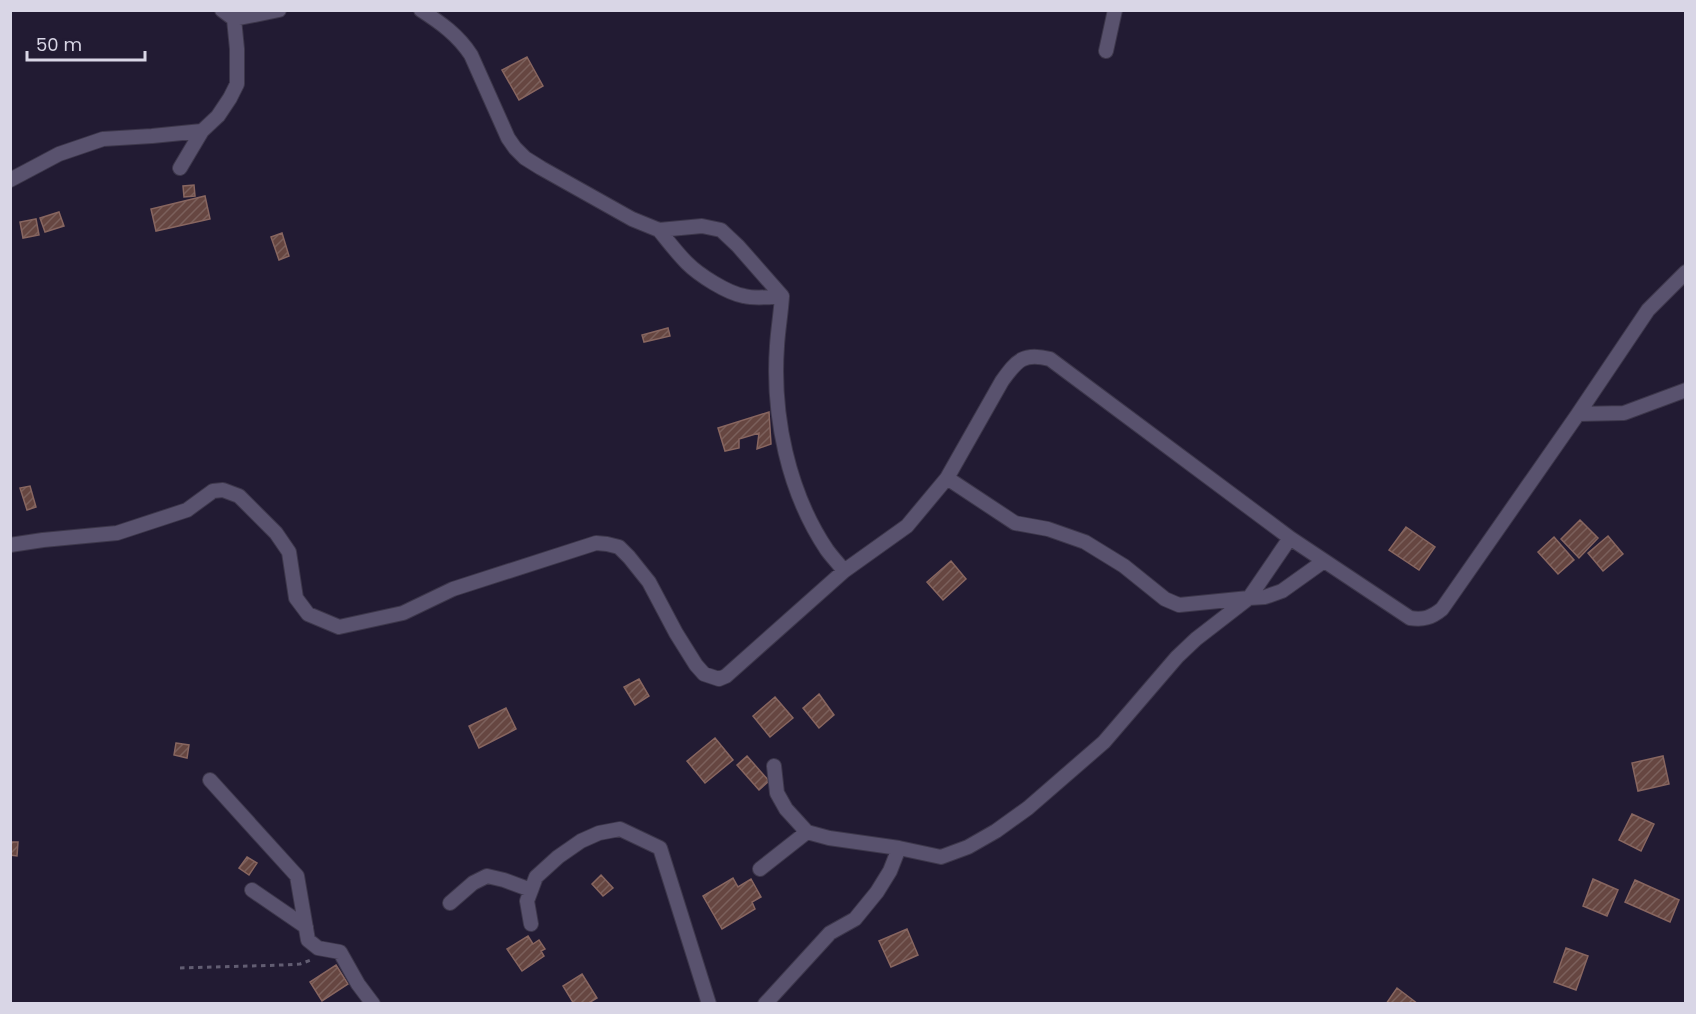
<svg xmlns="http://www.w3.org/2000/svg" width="1696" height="1014" font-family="Poppins,sans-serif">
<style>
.building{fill:url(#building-hatch);stroke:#886660;stroke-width:1.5}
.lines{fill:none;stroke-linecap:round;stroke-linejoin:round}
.street-casing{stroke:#3d374b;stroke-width:16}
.path{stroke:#625d72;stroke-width:3;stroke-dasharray:4.5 4.5;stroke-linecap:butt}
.street{stroke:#59526e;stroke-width:14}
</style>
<defs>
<pattern id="building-hatch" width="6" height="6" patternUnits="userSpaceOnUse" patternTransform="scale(1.5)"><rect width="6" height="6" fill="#664641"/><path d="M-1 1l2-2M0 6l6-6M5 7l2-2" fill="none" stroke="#7b605c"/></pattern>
</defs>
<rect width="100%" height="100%" fill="#221b33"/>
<path class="building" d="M527,57L543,86L519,100L502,70Z
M194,185L195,196L184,197L183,186Z
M205,196L210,219L156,231L151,209Z
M59,212L64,226L45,232L40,218Z
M36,219L39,235L23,238L20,222Z
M282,233L289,256L279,260L271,237Z
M668,328L670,336L644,342L642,335Z
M769,412L771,444L757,449L759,433L739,439V448L725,451L718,428Z
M30,486L36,507L27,510L20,488Z
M1580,520L1598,538L1579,558L1561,539Z
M1406,527L1435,547L1419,570L1389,550Z
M1608,536L1623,554L1603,571L1588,553Z
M1554,537L1574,560L1558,574L1538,552Z
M951,561L966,579L943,600L927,582Z
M639,679L649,696L635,705L624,687Z
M819,694L834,715L819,728L803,708Z
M775,697L793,718L770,737L753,716Z
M506,708L516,729L479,748L469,726Z
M715,738L733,760L705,783L687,761Z
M176,743L189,745L187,758L174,755Z
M747,756L769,781L759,790L737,765Z
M1663,756L1669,784L1638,791L1632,763Z
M1632,814L1654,824L1641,851L1619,840Z
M10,842H18L17,856L10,855Z
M247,857L257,863L249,875L239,868Z
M601,875L613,888L603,896L592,884Z
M733,878L738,887L751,879L761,897L752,902L755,909L722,929L703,896Z
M1593,879L1618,890L1607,916L1583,906Z
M1635,880L1679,900L1670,922L1625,902Z
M907,929L918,955L891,967L879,941Z
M528,936L533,944L539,940L545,949L541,951L544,956L522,971L507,949Z
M1566,948L1588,956L1576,990L1554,982Z
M336,965L348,984L322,1001L310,982Z
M582,974L597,998L587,1004H574L563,986Z
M1397,988L1418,1004H1386Z"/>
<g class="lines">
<defs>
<path id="street" d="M222,10L234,19L279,10
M421,10C441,23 458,35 471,55L508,138L515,148L525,158L541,168L632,219L659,230L702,226L721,230L738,246L782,296C781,313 778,329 777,346C772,415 788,492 827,550C832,557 839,564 844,571L907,526L947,478L1015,523L1048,529L1085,542L1124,566L1165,599L1179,605L1249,598L1290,538L1410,618C1423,620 1431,618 1442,609L1578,414L1624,413L1686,390
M1106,51L1115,10
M180,168L202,131L218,116L230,98L237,84V49L234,19
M10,180L59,154L103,139L152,136L202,131
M659,230C668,241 677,253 687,263C699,275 727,293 744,296C756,299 770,297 782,296
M1578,414L1648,310L1686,272
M947,478L1002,381C1017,360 1024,352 1050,359L1290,538
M10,545L43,540L117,533L187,510L213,491L223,490L239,496L276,533L289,552L296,598L308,614L339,627L403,613L453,589L596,543L607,544L619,547L629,557L649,582L676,633L696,665L704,674L719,679L726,676L844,571
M774,766L777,793L786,809L807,832
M210,780L297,876L308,940L318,948L340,952L358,984L373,1004
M760,869L807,832L829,838L899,848L941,857L968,847L996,831L1028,808L1104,742L1177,657L1196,639L1249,598L1265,597L1282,591L1324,561
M252,890L306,927
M450,903L473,883L487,876L504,880L531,890
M531,924L527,901L536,877L558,857L581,841L599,833L620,829L660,848L709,1004
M765,1004L830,933L855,919L877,892L890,871L899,848"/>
</defs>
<use href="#street" class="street-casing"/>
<path class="path" d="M180,968L283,965L300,964L311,960"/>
<use href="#street" class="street"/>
</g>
<rect width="1696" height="1014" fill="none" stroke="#d9d6e6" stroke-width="24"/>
<path d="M27 51v9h118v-9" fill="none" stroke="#d9d6e6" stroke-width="3"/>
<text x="36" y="51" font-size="18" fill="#d9d6e6" stroke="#221b33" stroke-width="4.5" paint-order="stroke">50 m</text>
</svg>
